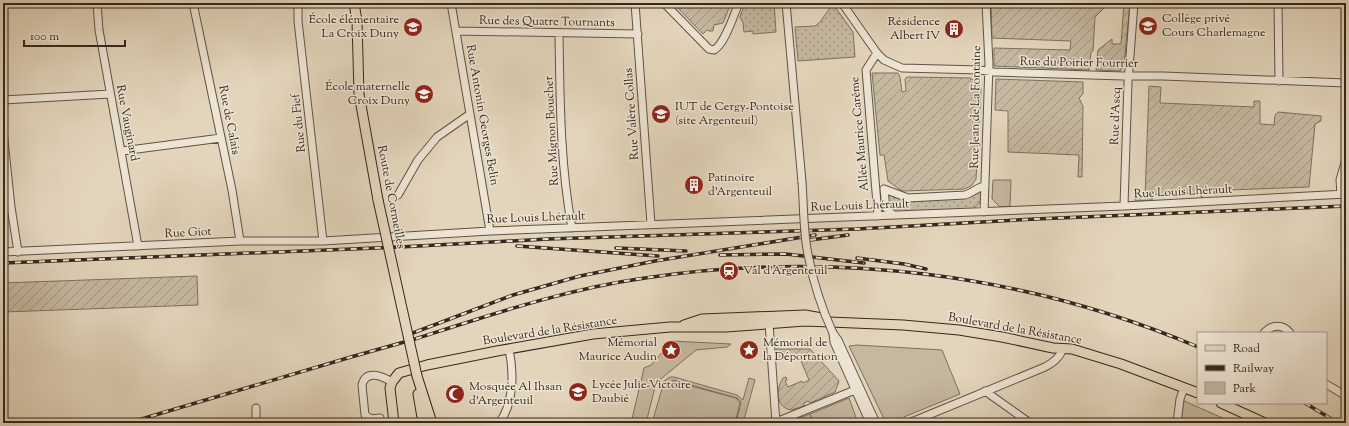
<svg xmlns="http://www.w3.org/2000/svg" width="1349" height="426" font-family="'Sorts Mill Goudy',serif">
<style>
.grass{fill:url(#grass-dots);stroke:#7d7060}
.park{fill:#c5b8a1;stroke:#7d7060}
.garden{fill:url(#garden-furrows);stroke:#7d7060}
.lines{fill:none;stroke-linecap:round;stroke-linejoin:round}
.minor-casing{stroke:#605346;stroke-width:9}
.major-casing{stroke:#35281e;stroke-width:11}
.minor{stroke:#ede4d3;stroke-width:7}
.major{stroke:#e3d5bc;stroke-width:9}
.rail-casing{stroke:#35281e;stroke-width:3.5}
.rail{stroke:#ede4d3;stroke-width:2;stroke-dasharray:6;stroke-linecap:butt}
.minor-bridge-casing{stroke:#605346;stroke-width:9;stroke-linecap:butt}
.major-bridge-casing{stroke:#35281e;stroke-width:11;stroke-linecap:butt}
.minor-bridge{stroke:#ede4d3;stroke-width:7}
.major-bridge{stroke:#e3d5bc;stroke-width:9}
.labels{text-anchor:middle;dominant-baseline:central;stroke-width:3;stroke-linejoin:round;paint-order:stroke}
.poi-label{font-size:12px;fill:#35281e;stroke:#ede4d3;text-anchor:start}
.street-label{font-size:12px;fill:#35281e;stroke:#ede4d3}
</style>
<defs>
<pattern id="grass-dots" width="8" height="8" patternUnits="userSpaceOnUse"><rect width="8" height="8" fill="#c5b8a1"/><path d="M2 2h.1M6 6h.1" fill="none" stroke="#a19683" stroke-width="1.8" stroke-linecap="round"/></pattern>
<pattern id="garden-furrows" width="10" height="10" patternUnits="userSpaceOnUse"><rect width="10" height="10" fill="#c5b8a1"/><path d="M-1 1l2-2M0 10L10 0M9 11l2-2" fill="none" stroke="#a19683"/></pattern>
</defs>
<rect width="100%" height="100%" fill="#e3d5bc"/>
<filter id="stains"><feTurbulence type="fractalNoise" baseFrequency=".005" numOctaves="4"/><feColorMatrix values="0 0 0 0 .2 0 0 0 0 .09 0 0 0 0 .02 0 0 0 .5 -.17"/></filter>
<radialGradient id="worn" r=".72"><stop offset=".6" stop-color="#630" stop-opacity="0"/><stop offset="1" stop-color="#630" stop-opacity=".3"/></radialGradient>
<path class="grass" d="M745,3H774L776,32L753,34V31L744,32L743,23L740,17Z
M833,4L853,32L855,57L798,61L795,27L815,26L820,22Z
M981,190V201L974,209L892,213L890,211L888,196L890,193L905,199Z"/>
<path class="park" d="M993,180H1011L1010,206L1000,207L992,199Z
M672,341L731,344L727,347L696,350L656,383L646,423H631L644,368L651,365Z
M857,345L942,350L960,394L904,417L905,422L902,423H886L849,346Z
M670,377H674L737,395L743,400L749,378L755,380L743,423H736L741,402L737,398L673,380L672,381L736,398L740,403L735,423H652L663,385L664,381Z
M849,398L858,423H814L810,414Z
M1182,400L1234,423H1180Z"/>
<path class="garden" d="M673,3H731L723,23L714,25L713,31H709L707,30L703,34Z
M991,3H1105L1104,8L1095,17L1093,51L1091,52L1089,70L994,66V48L1070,50L1071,41L992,38Z
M1124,3H1130L1124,66L1120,71L1096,70L1098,50L1112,39V44H1121Z
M872,73H898L900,77L902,92L906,91L905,79L907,77L970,78L977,82L981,89L976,179L971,186L964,189L903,191L899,189L888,181L884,155H880Z
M996,79L1083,82V94L1079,98L1083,106L1082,177H1078L1079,155L1008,152V111L995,110Z
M1149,86L1161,87L1160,103L1254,107V101H1260V124L1274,125L1275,115L1278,112L1321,116V121L1315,124L1309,187L1202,191V198L1199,193L1153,195L1152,200L1135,201V197H1145Z
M197,276L198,305L3,312V283Z
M776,349H810L839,381L835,392L810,403L808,401L804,403V406L791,410C775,407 776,389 783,378L786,377L787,380L785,381L788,387L802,381L803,383L809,380L801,361L803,359L800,354L786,360L785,357L779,360L776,359Z
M810,414L814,423H811L809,419L801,423H786Z"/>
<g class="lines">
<defs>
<path id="minor" d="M97,3L99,30L138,246
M193,3L232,190L240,241
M298,3V21L323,241
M451,3L490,231
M635,3L651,224
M664,3L709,49L714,50C725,44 734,14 739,3
M786,3L802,182
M842,3L877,53L884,60L902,68L980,70L994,72L1124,76H1163L1346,83
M1278,3L1279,81
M456,31L638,34
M559,33C560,98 560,164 572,228
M877,53L866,70L878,216
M3,100L110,94
M3,131L11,207L18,252
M122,151L221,138
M1341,194L1340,180L1346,159
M398,195L418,160L437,137L470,114
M1124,206L1128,82L1134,3
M3,208L11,207
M984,212L989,64L986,3
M893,215L886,208L884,189L908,198L965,195C973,193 977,187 985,186
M3,252L240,241H323L490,231L1124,206L1346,194
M769,323L776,423
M833,333L838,340L876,423
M833,333L834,342L870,423
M1264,333C1272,324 1283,324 1290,333
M1326,384L1346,396
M985,391L1030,423
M256,408V423
M380,418L371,419L365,415L362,385C366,369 382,376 392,382
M776,422L855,390
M499,423C514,404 514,372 509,349
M909,423L1045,367C1054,362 1059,358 1063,349
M1177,423L1180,399L1184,388"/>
<path id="major" d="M354,3L357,21L359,94L378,200
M684,325L702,319L805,315L822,318
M417,376L432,423
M418,394L423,423
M1221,403L1265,423
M394,423L390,388L392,382L399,373L427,365L497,351L593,334L670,327H726L805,321L903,325L959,330L1002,337L1053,348L1072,349L1121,364L1198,393"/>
</defs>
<use href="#minor" class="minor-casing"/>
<use href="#major" class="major-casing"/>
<use href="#minor" class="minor"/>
<use href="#major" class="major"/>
<defs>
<path id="rail" d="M810,240L848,235
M517,246L658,256
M616,248L686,251
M720,255L786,254L864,263
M857,258L904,264L926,269
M3,263L400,247L548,239L857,229L1036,219L1346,206
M405,336L513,295L580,276L655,261L815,235
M1305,403L1338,423
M128,423C202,401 277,379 351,357C372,351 394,345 415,339C490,315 566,289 645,278C833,250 1023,273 1198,347"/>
</defs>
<use href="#rail" class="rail-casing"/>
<use href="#rail" class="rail"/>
<defs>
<path id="minor-bridge" d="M802,182C804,208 803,235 809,259C814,285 822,309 833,333"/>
<path id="major-bridge" d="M378,200L417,376"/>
</defs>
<use href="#minor-bridge" class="minor-bridge-casing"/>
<use href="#major-bridge" class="major-bridge-casing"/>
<use href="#minor-bridge" class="minor-bridge"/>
<use href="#major-bridge" class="major-bridge"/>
</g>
<defs>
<symbol id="school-disc" viewBox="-11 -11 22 22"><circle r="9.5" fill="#8f2418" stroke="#ede4d3"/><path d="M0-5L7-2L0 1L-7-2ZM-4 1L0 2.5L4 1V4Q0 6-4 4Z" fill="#fff"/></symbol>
<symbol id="building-disc" viewBox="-11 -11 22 22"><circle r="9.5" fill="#8f2418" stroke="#ede4d3"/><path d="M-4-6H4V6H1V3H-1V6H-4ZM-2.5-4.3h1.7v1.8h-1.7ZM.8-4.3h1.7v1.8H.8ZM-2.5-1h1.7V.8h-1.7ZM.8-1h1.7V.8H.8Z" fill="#fff"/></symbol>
<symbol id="university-disc" viewBox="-11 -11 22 22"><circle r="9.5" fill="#8f2418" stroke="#ede4d3"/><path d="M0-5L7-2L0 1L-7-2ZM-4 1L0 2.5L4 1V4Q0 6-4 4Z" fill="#fff"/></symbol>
<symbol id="station-disc" viewBox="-11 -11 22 22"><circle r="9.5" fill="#8f2418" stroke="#ede4d3"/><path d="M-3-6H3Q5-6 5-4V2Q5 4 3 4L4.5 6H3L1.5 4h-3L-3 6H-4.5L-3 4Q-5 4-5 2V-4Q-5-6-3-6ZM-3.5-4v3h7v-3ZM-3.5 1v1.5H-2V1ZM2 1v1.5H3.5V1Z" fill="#fff"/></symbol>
<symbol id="sight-disc" viewBox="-11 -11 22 22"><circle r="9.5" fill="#8f2418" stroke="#ede4d3"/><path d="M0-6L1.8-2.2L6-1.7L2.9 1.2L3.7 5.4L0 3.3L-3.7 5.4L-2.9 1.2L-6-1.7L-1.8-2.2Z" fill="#fff"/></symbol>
<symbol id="mosque-disc" viewBox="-11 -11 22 22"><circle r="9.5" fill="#8f2418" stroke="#ede4d3"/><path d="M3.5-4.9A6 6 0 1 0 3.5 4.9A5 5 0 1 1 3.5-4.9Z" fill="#fff"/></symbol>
</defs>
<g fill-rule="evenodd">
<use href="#school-disc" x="1137" y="15" width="22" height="22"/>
<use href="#school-disc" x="402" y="16" width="22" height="22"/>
<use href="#building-disc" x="943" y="18" width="22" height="22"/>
<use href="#school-disc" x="413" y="83" width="22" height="22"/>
<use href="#university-disc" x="650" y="103" width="22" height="22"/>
<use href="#building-disc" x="683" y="174" width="22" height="22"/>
<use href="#station-disc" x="718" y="260" width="22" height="22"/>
<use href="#sight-disc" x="660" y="339" width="22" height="22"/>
<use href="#sight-disc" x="738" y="339" width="22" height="22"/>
<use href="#school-disc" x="567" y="381" width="22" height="22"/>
<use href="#mosque-disc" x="444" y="383" width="22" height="22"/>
</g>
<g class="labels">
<g class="poi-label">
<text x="1162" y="19">Collège privé<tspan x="1162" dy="14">Cours Charlemagne</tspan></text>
<text x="399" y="20" text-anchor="end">École élémentaire<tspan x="399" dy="14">La Croix Duny</tspan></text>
<text x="940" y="22" text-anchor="end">Résidence<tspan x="940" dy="14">Albert IV</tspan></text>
<text x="410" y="87" text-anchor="end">École maternelle<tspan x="410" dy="14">Croix Duny</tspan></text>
<text x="675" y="107">IUT de Cergy-Pontoise<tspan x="675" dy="14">(site Argenteuil)</tspan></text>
<text x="708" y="178">Patinoire<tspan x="708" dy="14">d'Argenteuil</tspan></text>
<text x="743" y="271">Val d'Argenteuil</text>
<text x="657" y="343" text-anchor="end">Mémorial<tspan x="657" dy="14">Maurice Audin</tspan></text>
<text x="763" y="343">Mémorial de<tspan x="763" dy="14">la Déportation</tspan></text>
<text x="592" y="385">Lycée Julie-Victoire<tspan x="592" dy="14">Daubié</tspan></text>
<text x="469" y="387">Mosquée Al Ihsan<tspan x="469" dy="14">d'Argenteuil</tspan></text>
</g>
<g class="street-label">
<text transform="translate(547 22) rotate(1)">Rue des Quatre Tournants</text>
<text transform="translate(1079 63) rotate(1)">Rue du Poirier Fourrier</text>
<text transform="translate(976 107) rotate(-89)">Rue Jean de La Fontaine</text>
<text transform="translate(632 114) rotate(-94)">Rue Valère Collas</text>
<text transform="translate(482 115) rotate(80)">Rue Antonin Georges Belin</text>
<text transform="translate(1116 116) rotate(-88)">Rue d'Ascq</text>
<text transform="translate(229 120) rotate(79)">Rue de Calais</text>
<text transform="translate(127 123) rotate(79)">Rue Vauginard</text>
<text transform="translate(299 123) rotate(-96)">Rue du Fief</text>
<text transform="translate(552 131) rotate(-93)">Rue Mignon Boucher</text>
<text transform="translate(860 134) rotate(-95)">Allée Maurice Carême</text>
<text transform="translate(1183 192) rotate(-3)">Rue Louis Lhérault</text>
<text transform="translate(391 197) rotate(79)">Route de Cormeilles</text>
<text transform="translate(860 206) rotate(-2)">Rue Louis Lhérault</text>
<text transform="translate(536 218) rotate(-2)">Rue Louis Lhérault</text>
<text transform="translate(188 233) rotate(-3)">Rue Giot</text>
<text transform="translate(1015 329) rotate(10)">Boulevard de la Résistance</text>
<text transform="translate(550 331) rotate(-9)">Boulevard de la Résistance</text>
</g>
</g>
<rect width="1349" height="426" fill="none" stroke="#e3d5bc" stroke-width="16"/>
<rect x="4" y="4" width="1341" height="418" fill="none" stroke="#35281e" stroke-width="2"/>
<rect x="8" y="8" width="1333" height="410" fill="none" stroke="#35281e"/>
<rect x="1197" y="332" width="130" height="72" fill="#ede4d3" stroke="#a3998b"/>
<rect x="1205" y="345" width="20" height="6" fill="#e3d5bc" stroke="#a3998b"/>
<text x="1233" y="352" font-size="12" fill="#35281e">Road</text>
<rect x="1205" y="365" width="20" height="6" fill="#35281e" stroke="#a3998b"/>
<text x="1233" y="372" font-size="12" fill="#35281e">Railway</text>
<rect x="1205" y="382" width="20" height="12" fill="#c5b8a1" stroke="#a3998b"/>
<text x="1233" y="392" font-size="12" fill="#35281e">Park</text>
<path d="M24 40v6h101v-6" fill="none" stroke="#35281e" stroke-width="2"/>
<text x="30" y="40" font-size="12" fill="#35281e" stroke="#ede4d3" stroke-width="3" paint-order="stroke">100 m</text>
<rect width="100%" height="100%" filter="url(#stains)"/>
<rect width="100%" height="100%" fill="url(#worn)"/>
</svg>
